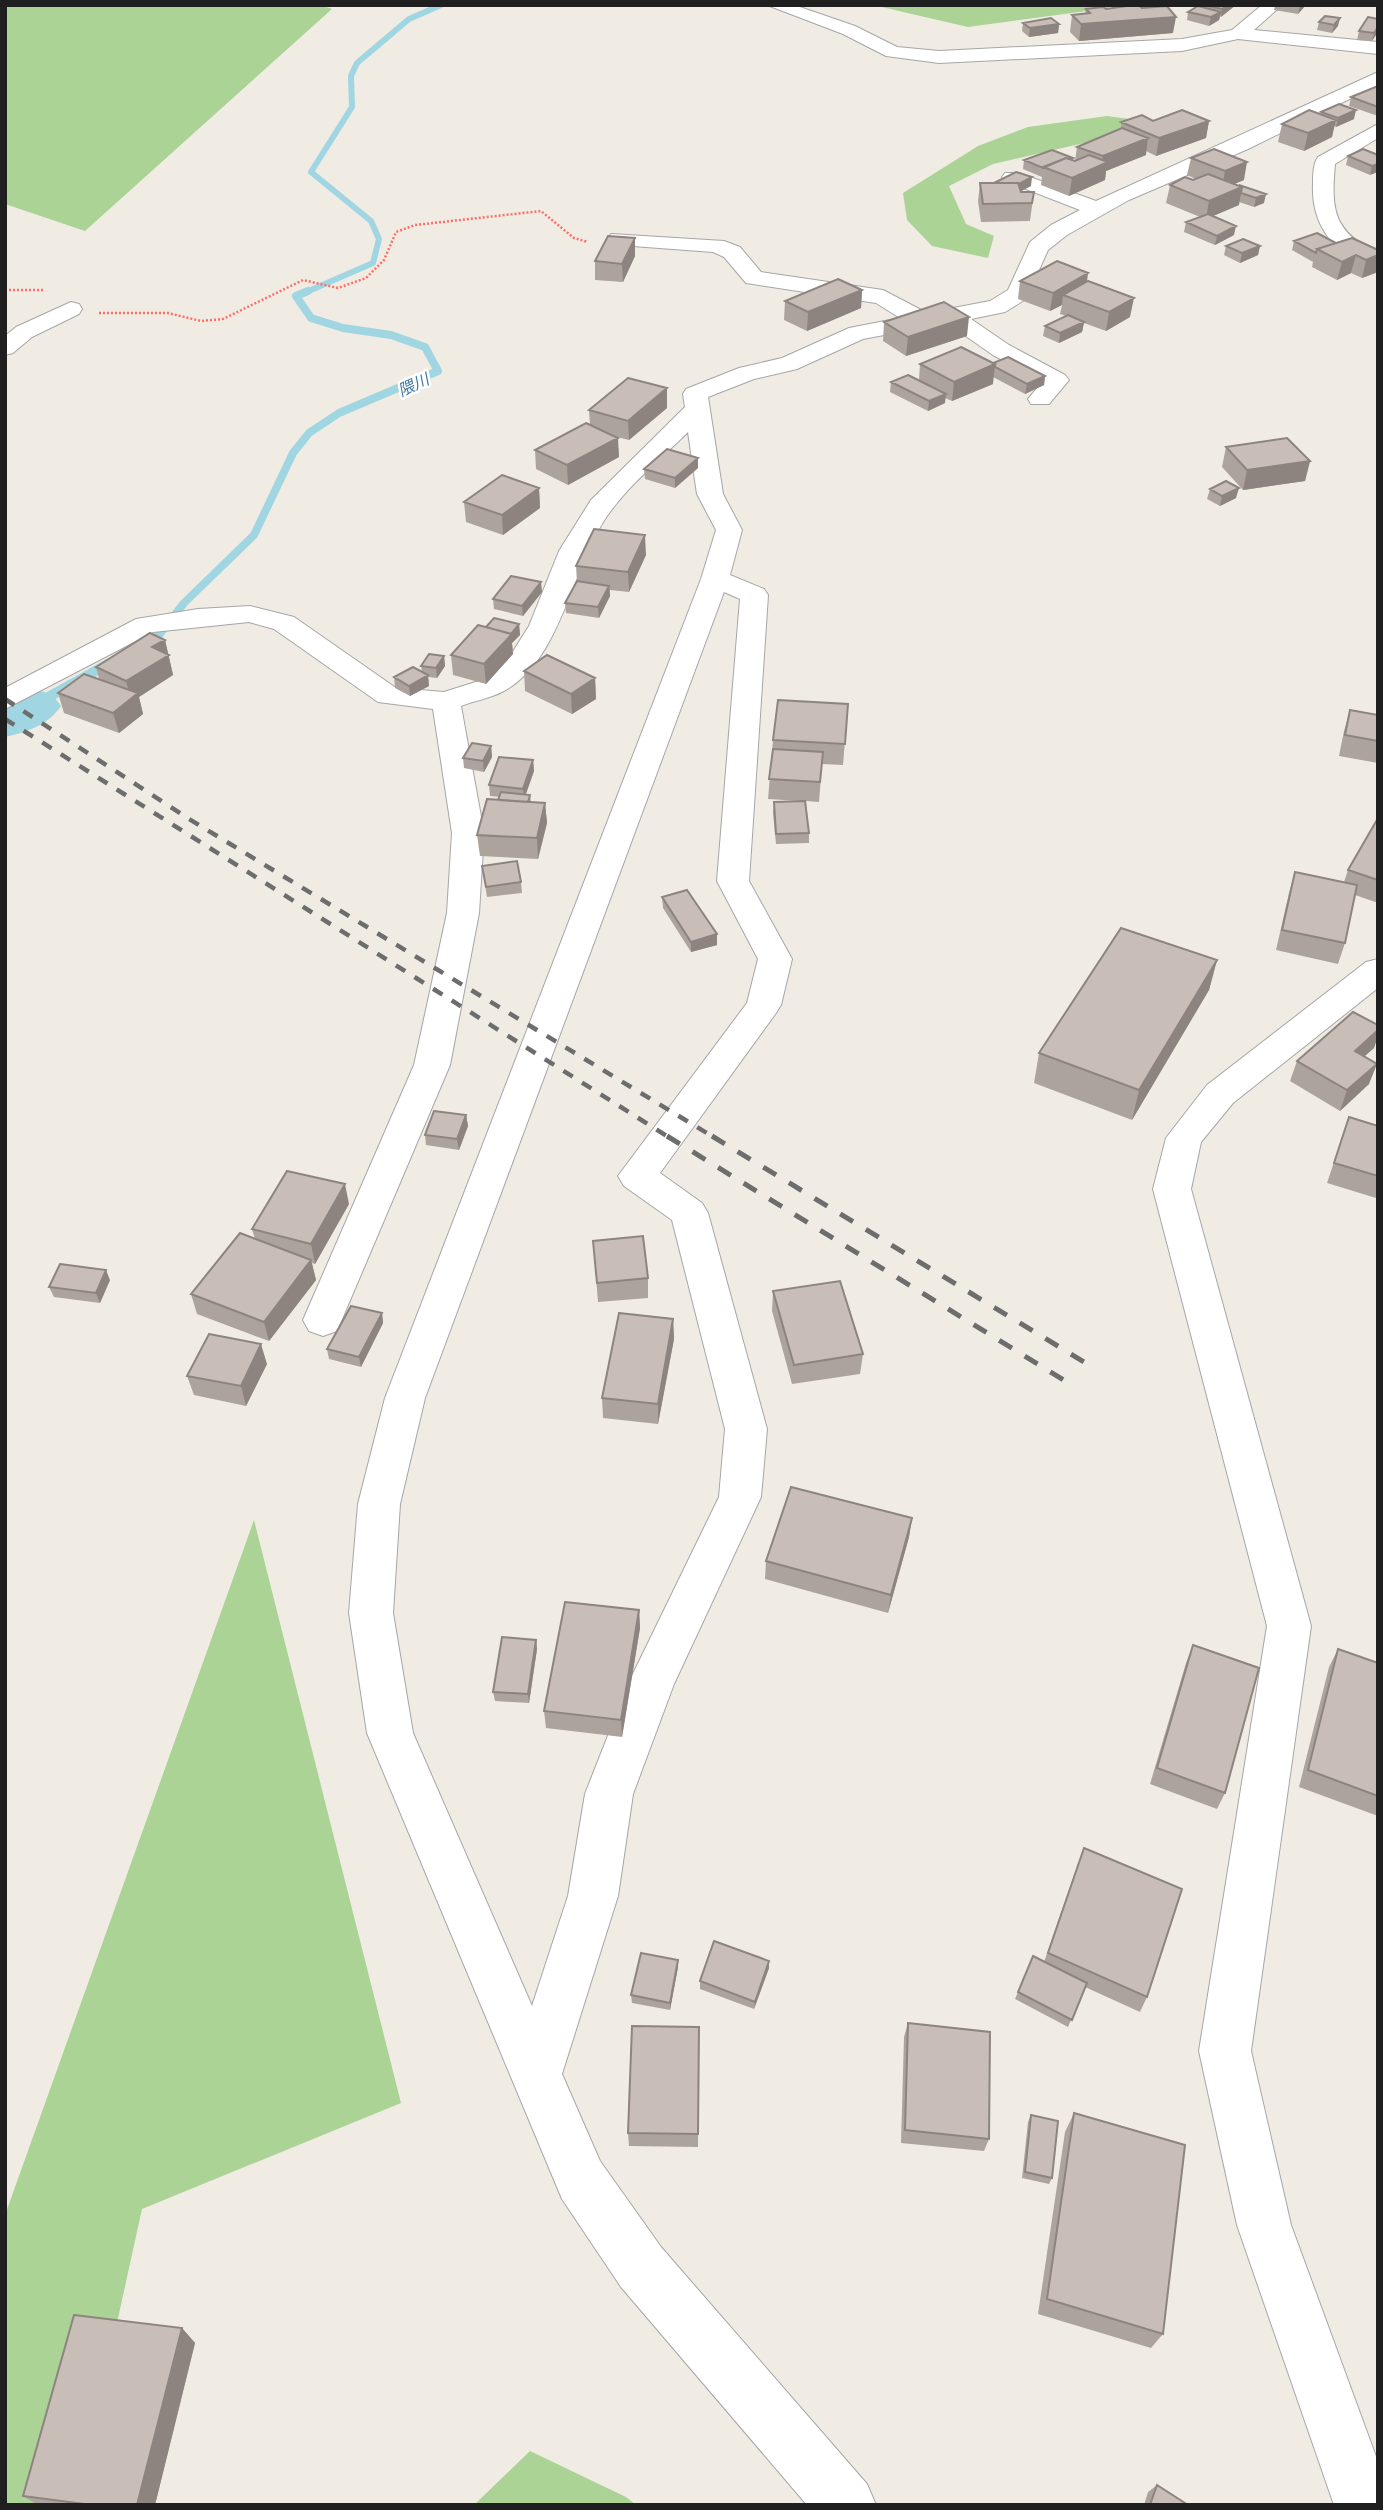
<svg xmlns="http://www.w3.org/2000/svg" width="1383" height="2510" font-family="Lato,'Noto Sans JP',sans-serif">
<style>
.forest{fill:#aad395}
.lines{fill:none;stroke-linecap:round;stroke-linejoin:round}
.stream-far2{stroke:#a0d6e2;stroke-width:6}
.stream-far1{stroke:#a0d6e2;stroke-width:8}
.stream{stroke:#a0d6e2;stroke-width:10}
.river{fill:#a0d6e2;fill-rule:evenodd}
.minor-casing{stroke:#a6a6a6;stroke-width:2}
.path{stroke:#ff6e66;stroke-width:2.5;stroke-dasharray:2 2;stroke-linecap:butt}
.minor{fill:#fff;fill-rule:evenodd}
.rail-far1{stroke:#6d6d6d;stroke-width:4.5;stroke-dasharray:11 11;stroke-linecap:butt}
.rail{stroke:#6d6d6d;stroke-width:5;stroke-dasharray:15 15;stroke-linecap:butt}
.wall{fill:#ada39d}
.shaded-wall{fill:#8d8480}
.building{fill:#c9bdb7;stroke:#8d8480;stroke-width:2}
.labels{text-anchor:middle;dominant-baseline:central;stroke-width:5;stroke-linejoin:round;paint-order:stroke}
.far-water-label{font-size:16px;font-style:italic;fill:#3d77a6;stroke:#fff}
</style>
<rect width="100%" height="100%" fill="#f0ece4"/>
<path class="forest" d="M5,5H321L332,9L85,231L5,204Z
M873,5H1104L1109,8L968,27Z
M1107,116L1137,120L1149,128L993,164L949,186L966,224L994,236L988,258L932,246L907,220L903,193L978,146L1028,127Z
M254,1520L401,2103L142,2209L77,2505H5V2215Z
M530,2451L626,2497L636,2505H474Z"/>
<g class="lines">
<path class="stream-far2" d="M304,293L373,263L379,239L371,221L311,172L352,107L351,76L357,63L409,19L441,5"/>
<path class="stream-far1" d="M145,645L159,635L184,603L254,535L293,453L309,433L339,413L438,371L425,347L391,335L343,328L311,318L296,296L308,291
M107,664L110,663"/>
<path class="stream" d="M32,706L110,663"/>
<path class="river" d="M32,689L52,694L61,706C48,725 27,732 5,737V697Z"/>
<defs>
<path id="minor" d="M767,5H794L855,26L897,47L939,51L1182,39L1232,30L1262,5H1282L1254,30L1378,42V54L1238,39L1182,51L939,63L886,56L843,34Z
M1378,72V85L1248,149L1129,200L1067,235L1048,250L1026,299L1005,312L971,319L1009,345L1065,375L1069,380L1049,404H1031L1028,399L1042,382L993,355L947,323L863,339L797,369L754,379L708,397L723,494L742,530L730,575L764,589L768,595L749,881L792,959L781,1005L776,1013L660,1173L702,1203L708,1213L767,1429L761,1497L674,1684L633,1794L618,1896L562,2074L600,2161L661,2247L867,2484L876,2505H807L621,2287L562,2199L367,1733L349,1613L358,1504L385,1398L701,579L716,530L697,494L688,432C663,457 631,483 610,512C571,564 563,661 502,692C490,698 474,701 461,706L484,833L479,913L450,1065L337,1331L323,1336L309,1331L303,1320L414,1065L447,913L452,833L433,709L378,702L274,629L249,622L153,632L5,709V688L136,619L198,609L250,606L294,617L396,688L444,692L482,680L507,661L529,626L559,551L591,500L685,407L683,394L686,389L739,368L782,358L849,328L900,318L876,303L746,283L724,257L713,252L619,245L608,239L611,234L724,241L740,247L761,272L883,290L927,313L990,301L1008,290L1030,242L1051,225L1080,210L1005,181L1002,177L1005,173H1019L1096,201ZM724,592L740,599L717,881L758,959L747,1003L618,1176L624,1186L672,1220L725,1429L719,1497L629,1682L585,1794L568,1896L532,2006L413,1733L393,1613L400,1504L425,1398Z
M1378,124V138L1335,164C1331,210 1333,232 1378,253V269C1336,258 1311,226 1313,184C1313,175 1313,164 1318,157Z
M71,302L79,304L82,309L79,314L32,337L13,353L5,355V336L16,327Z
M1378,959V988L1233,1103L1201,1142L1191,1189L1311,1626L1251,2051L1291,2225L1378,2462V2505H1334L1237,2225L1199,2051L1267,1626L1153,1189L1166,1138L1207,1085L1366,962Z"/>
</defs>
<use href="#minor" class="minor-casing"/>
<path class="path" d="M5,290H43
M99,313H168L201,321L223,319L303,280L338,288L366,278L384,260L396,232L415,225L541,211L574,238L588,242"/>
<use href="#minor" class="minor"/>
<path class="rail-far1" d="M5,699L189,819L715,1138
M5,719L670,1138"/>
<path class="rail" d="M667,1136L1075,1387
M712,1136L1089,1365"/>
</g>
<path class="wall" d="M1197,5H1236L1220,17L1219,20L1209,26L1187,20L1188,12L1197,7Z
M1275,5H1306L1298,14L1274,10Z
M1142,8L1173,33L1079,41L1070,32L1072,15L1085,14L1086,9Z
M1325,16L1338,26L1332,33L1317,30L1319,22Z
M1378,19V32L1372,41L1357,40L1359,31Z
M1023,23L1059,24L1058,33L1029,37L1022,31Z
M1378,86V116L1349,106L1351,97Z
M1321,112L1354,119L1336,127L1334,126L1332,137L1304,151L1278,142L1282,124L1321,114Z
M1153,121H1209L1206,138L1156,156L1146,151V155L1106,171L1105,180L1069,196L1041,185L1042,177L1023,169L1024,160L1075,161L1077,147L1121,129V122Z
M1214,149L1244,180L1234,184L1264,203L1254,207L1239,202V205L1213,216L1234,235L1215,245L1184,232L1186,222L1200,217L1166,203L1170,185L1196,179L1187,175L1191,158Z
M1378,155L1370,175L1346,165L1348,156Z
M980,183L1031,186L1021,191V192H1034L1030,221L981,222L978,201Z
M635,238V256L623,282L595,280V261Z
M1294,241L1336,243L1378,250V272L1362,278L1351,273L1337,280L1312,267L1313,262L1292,250Z
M1226,246H1260L1258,255L1240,263L1224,255Z
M1020,281L1087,282L1130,317L1106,331L1084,323L1082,332L1059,343L1043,336L1045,326L1066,316L1060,314L1062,305L1050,311L1018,299Z
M862,290L861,308L807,331L784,320L785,301Z
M884,322L967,336L906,356L883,341Z
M993,363L1045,376L1044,385L1025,394L993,377V384L952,401L945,398V403L928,411L890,392L891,382L919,380L920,364Z
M667,408L629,440L617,437L619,457L568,485L536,469L535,450L590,425L589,410Z
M1226,447L1310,461L1305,481L1243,490L1222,467Z
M698,468L675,488L645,479L644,469Z
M539,488L540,508L503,535L466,522L464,502Z
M1210,489L1236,498L1220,506L1207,499Z
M646,555L629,592L610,590V596L599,618L566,613L565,603L577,582L576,566Z
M542,592L523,616L494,609L493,599Z
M519,624L520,635L512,643L513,654L486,684L453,675L451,655L486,627Z
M165,640L173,675L139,697L143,714L119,733L64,713L58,693L99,679L96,667Z
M444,656L445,666L437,678L428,677L429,686L410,696L395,688L394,677L422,672L421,666Z
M524,671L595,678L596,699L572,714L525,691Z
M848,704L843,765L822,764L819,802L806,801L809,833V843L776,844L773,813L774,802L800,801L768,799L773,740Z
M1350,710L1378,715V763L1339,756L1344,731Z
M491,746L492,757L484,772L464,768L463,758Z
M533,760L534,771L526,794L530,795L531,802L545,803L547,823L538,859L480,856L477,835L500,797L490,796L489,785Z
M1378,818V903L1355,895L1345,943L1338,964L1276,950L1289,893L1295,872L1344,882L1348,870Z
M482,866L521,882L522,893L487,897Z
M662,897L717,945L691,952L663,908Z
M1217,960L1209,990L1132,1120L1034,1083L1039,1053Z
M1378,1025V1036L1374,1048L1364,1056L1369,1084L1340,1111L1290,1081L1297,1061Z
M466,1115L468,1126L459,1150L426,1145L425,1135Z
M1349,1117L1378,1126V1194L1376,1198L1327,1183Z
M349,1204L315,1264L312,1263L316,1280L269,1341L197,1314L191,1294L255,1239L252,1229Z
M593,1241L648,1278V1298L598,1302Z
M110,1280L100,1303L54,1297L49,1287Z
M773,1291L863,1354L860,1374L792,1384L772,1311Z
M382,1313L383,1323L361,1367L329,1359L327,1349Z
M673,1319L674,1339L658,1424L603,1418L602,1398Z
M267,1364L246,1406L194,1395L187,1376Z
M912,1518L909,1537L888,1613L765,1579L766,1561Z
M639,1610L640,1628L622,1737L546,1728L544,1711Z
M536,1640L537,1649L529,1703L495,1701L493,1692Z
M1193,1645L1225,1793L1217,1809L1150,1784L1186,1663Z
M1338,1649L1378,1663V1816L1299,1787L1329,1667Z
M1078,1864L1147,1997L1140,2012L1085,1987L1068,2027L1015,1999L1018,1992L1044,1962Z
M678,1967L670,2010L632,2003L631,1995Z
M769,1968L754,2009L700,1989V1981Z
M908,2023L989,2139L984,2151L901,2143L904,2037Z
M699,2027L698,2147L629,2146L628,2133Z
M1074,2113L1163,2334L1151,2348L1038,2314L1065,2132Z
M1031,2115L1052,2178L1049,2184L1022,2178L1028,2122Z
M182,2328L195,2343L155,2505H38L23,2496Z
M1157,2485L1188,2505H1144L1148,2492Z"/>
<path class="shaded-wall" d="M1228,5H1236L1221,17L1222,9Z
M1300,5H1306L1298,14Z
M1221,12L1219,20L1209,26L1211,17Z
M1176,17L1173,33L1079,41L1081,24Z
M1340,18L1338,26L1332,33L1334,25Z
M1059,24L1058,33L1029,37L1030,28Z
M1378,27V32L1372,41L1374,33Z
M1356,110L1354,119L1336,127L1338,118Z
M1336,120L1332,137L1304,151L1308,133Z
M1209,121L1206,138L1156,156L1159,138Z
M1148,138L1146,155L1106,171L1105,180L1069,196L1072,178L1101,165L1103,156Z
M1247,162L1244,180L1222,189L1225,171Z
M1378,164V172L1370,175L1372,166Z
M1032,177L1031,186L1008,198L1009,189Z
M1242,187L1239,205L1206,219L1209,201Z
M1266,194L1264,203L1254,207L1256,198Z
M1236,226L1234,235L1215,245L1217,236Z
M635,238V256L623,282L622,264Z
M1260,246L1258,255L1240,263L1242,253Z
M1356,255L1351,273L1337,280L1342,262Z
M1378,255V272L1362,278L1366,260Z
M1088,273L1086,291L1063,295L1062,305L1050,311L1053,293Z
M862,290L861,308L807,331L808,312Z
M1134,298L1130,317L1106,331L1109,312Z
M969,317L967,336L906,356L908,337Z
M1084,322L1082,332L1059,343L1060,333Z
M995,364L993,384L952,401L954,382Z
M1045,376L1044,385L1025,394L1027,384Z
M667,388V408L629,440L628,421Z
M946,394L945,403L928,411L929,401Z
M618,438L619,457L568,485L567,465Z
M698,458V468L675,488V478Z
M1310,461L1305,481L1243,490L1247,470Z
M539,488L540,508L503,535L502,515Z
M1239,488L1236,498L1220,506L1222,496Z
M645,535L646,555L629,592L628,572Z
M541,582L542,592L523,616L522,606Z
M609,586L610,596L599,618L598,607Z
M519,624L520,635L512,643L513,654L486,684L484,664Z
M165,640L173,675L139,697L143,714L119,733L113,713L131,699L126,681L152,647Z
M444,656L445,666L437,678L436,668Z
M428,675L429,686L410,696L409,686Z
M595,678L596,699L572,714L571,694Z
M491,746L492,757L484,772L483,761Z
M533,760L534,771L524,799L523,789Z
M545,803L547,823L538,859L537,838Z
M717,934V945L691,952V942Z
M1217,960L1209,990L1132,1120L1139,1090Z
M1378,1030V1036L1374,1048L1347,1072L1355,1051Z
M1377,1064L1369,1084L1340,1111L1347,1090Z
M466,1115L468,1126L459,1150L457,1139Z
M345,1184L349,1204L315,1264L311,1244Z
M311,1260L316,1280L269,1341L264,1322Z
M106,1270L110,1280L100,1303L96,1293Z
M382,1313L383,1323L361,1367L359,1357Z
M673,1319L674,1339L658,1424V1404Z
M261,1344L267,1364L246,1406L241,1386Z
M912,1518L909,1537L888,1613L891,1595Z
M639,1610L640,1628L622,1737L621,1720Z
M536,1640L537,1649L529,1703L528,1694Z
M678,1960V1967L670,2010V2003Z
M769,1961V1968L754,2009L755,2002Z
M182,2328L195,2343L155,2505H137Z"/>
<path class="building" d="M1134,5H1138L1142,8L1167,6L1176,17L1081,24L1072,15L1090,13L1086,9L1103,7L1106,9Z
M1204,5H1228L1222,9Z
M1198,6L1221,12L1211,17L1188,12Z
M1325,16L1340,18L1334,25L1319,22Z
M1368,17L1378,19V27L1374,33L1359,31Z
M1051,18L1059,24L1030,28L1023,23Z
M1378,86V107L1351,97Z
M1339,104L1356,110L1338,118L1321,112Z
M1182,110L1209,121L1159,138L1121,122L1142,115L1153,121Z
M1309,110L1336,120L1308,133L1282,124Z
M1122,128L1148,138L1103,156L1077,147Z
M1214,149L1247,162L1225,171L1191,158Z
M1363,149L1378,155V164L1372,166L1348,156Z
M1052,150L1073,158L1070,159L1066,158L1043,168L1024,160Z
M1089,155L1108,162L1072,178L1043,167L1066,158L1075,161Z
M1016,172L1032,177L1019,184L1018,183H994Z
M1208,174L1242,187L1209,201L1170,185L1185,177L1193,180Z
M980,183H1018L1021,192H1034L1032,203L983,204Z
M1239,185L1266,194L1256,198L1241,193L1242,187Z
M1208,214L1236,226L1217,236L1186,222Z
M1317,233L1336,243L1317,249L1316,253L1294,241Z
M608,236L635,238L622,264L595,261Z
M1352,238L1378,250V255L1366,260L1356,255L1342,262L1317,249Z
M1243,239L1260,246L1242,253L1226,246Z
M1057,261L1088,273L1053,293L1020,281Z
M838,279L862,290L808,312L785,301Z
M1088,281L1134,298L1109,312L1063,295Z
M944,302L969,317L908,337L884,322Z
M1068,315L1084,322L1060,333L1045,326Z
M961,347L995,364L954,382L920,364Z
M1008,357L1045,376L1027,384L995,367V364L993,363Z
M908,375L946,394L929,401L891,382Z
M628,378L667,388L628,421L589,410Z
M586,423L618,438L567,465L535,450Z
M1287,438L1310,461L1247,470L1226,447Z
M667,449L698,458L675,478L644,469Z
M502,475L539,488L502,515L464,502Z
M1226,481L1239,488L1222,496L1210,489Z
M594,529L645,535L628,572L576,566Z
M511,576L541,582L522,606L493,599Z
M577,581L609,586L598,607L565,603Z
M494,618L519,624L511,634L486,627Z
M478,625L512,634L484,664L451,655Z
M150,633L165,640L152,647L169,655L126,681L96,667Z
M429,654L444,656L436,668L421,666Z
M547,655L595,678L571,694L524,671Z
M413,667L428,675L409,686L394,677Z
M84,674L138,693L113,713L58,693Z
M778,700L848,704L845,744L773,740Z
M1350,710L1378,715V741L1345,735Z
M472,743L491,746L483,761L463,758Z
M773,749L823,752L820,782L769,779Z
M499,757L533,760L523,789L489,785Z
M501,792L530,795L528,802L498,800Z
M487,799L545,803L537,838L477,835Z
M805,801L809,833L776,834L774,802Z
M1378,818V880L1348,870Z
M517,861L521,882L486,887L482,866Z
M1295,872L1357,885L1345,943L1282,930Z
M687,890L717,934L691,942L662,897Z
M1121,928L1217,960L1139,1090L1039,1053Z
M1353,1012L1378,1025V1030L1355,1051L1377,1064L1347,1090L1297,1061Z
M434,1111L466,1115L457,1139L425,1135Z
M1349,1117L1378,1126V1176L1334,1163Z
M287,1171L345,1184L311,1244L252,1229Z
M240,1233L311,1260L264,1322L191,1294Z
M643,1236L648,1278L597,1283L593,1241Z
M60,1264L106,1270L96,1293L49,1287Z
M840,1281L863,1354L794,1365L773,1291Z
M351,1306L382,1313L359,1357L327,1349Z
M619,1313L673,1319L658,1404L602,1398Z
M209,1334L261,1344L241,1386L187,1376Z
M791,1487L912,1518L891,1595L766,1561Z
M565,1602L639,1610L621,1720L544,1711Z
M502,1637L536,1640L528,1694L493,1692Z
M1193,1645L1259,1668L1225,1793L1157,1768Z
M1338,1649L1378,1663V1796L1308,1770Z
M1084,1848L1182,1889L1147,1997L1048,1953Z
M714,1941L769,1961L755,2002L700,1981Z
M641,1953L678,1960L670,2003L631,1995Z
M1033,1956L1087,1983L1072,2020L1018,1992Z
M908,2023L990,2032L989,2139L905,2130Z
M632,2026L699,2027L698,2134L628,2133Z
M1074,2113L1185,2145L1163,2334L1047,2299Z
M1031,2115L1058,2121L1052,2178L1025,2172Z
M74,2315L182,2328L137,2505H92L23,2496Z
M1157,2485L1188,2505H1150Z"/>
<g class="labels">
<g class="far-water-label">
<text transform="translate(413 384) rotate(-25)">隈川</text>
</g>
</g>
<rect width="1383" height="2510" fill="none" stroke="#1f1f1f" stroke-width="14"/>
</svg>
